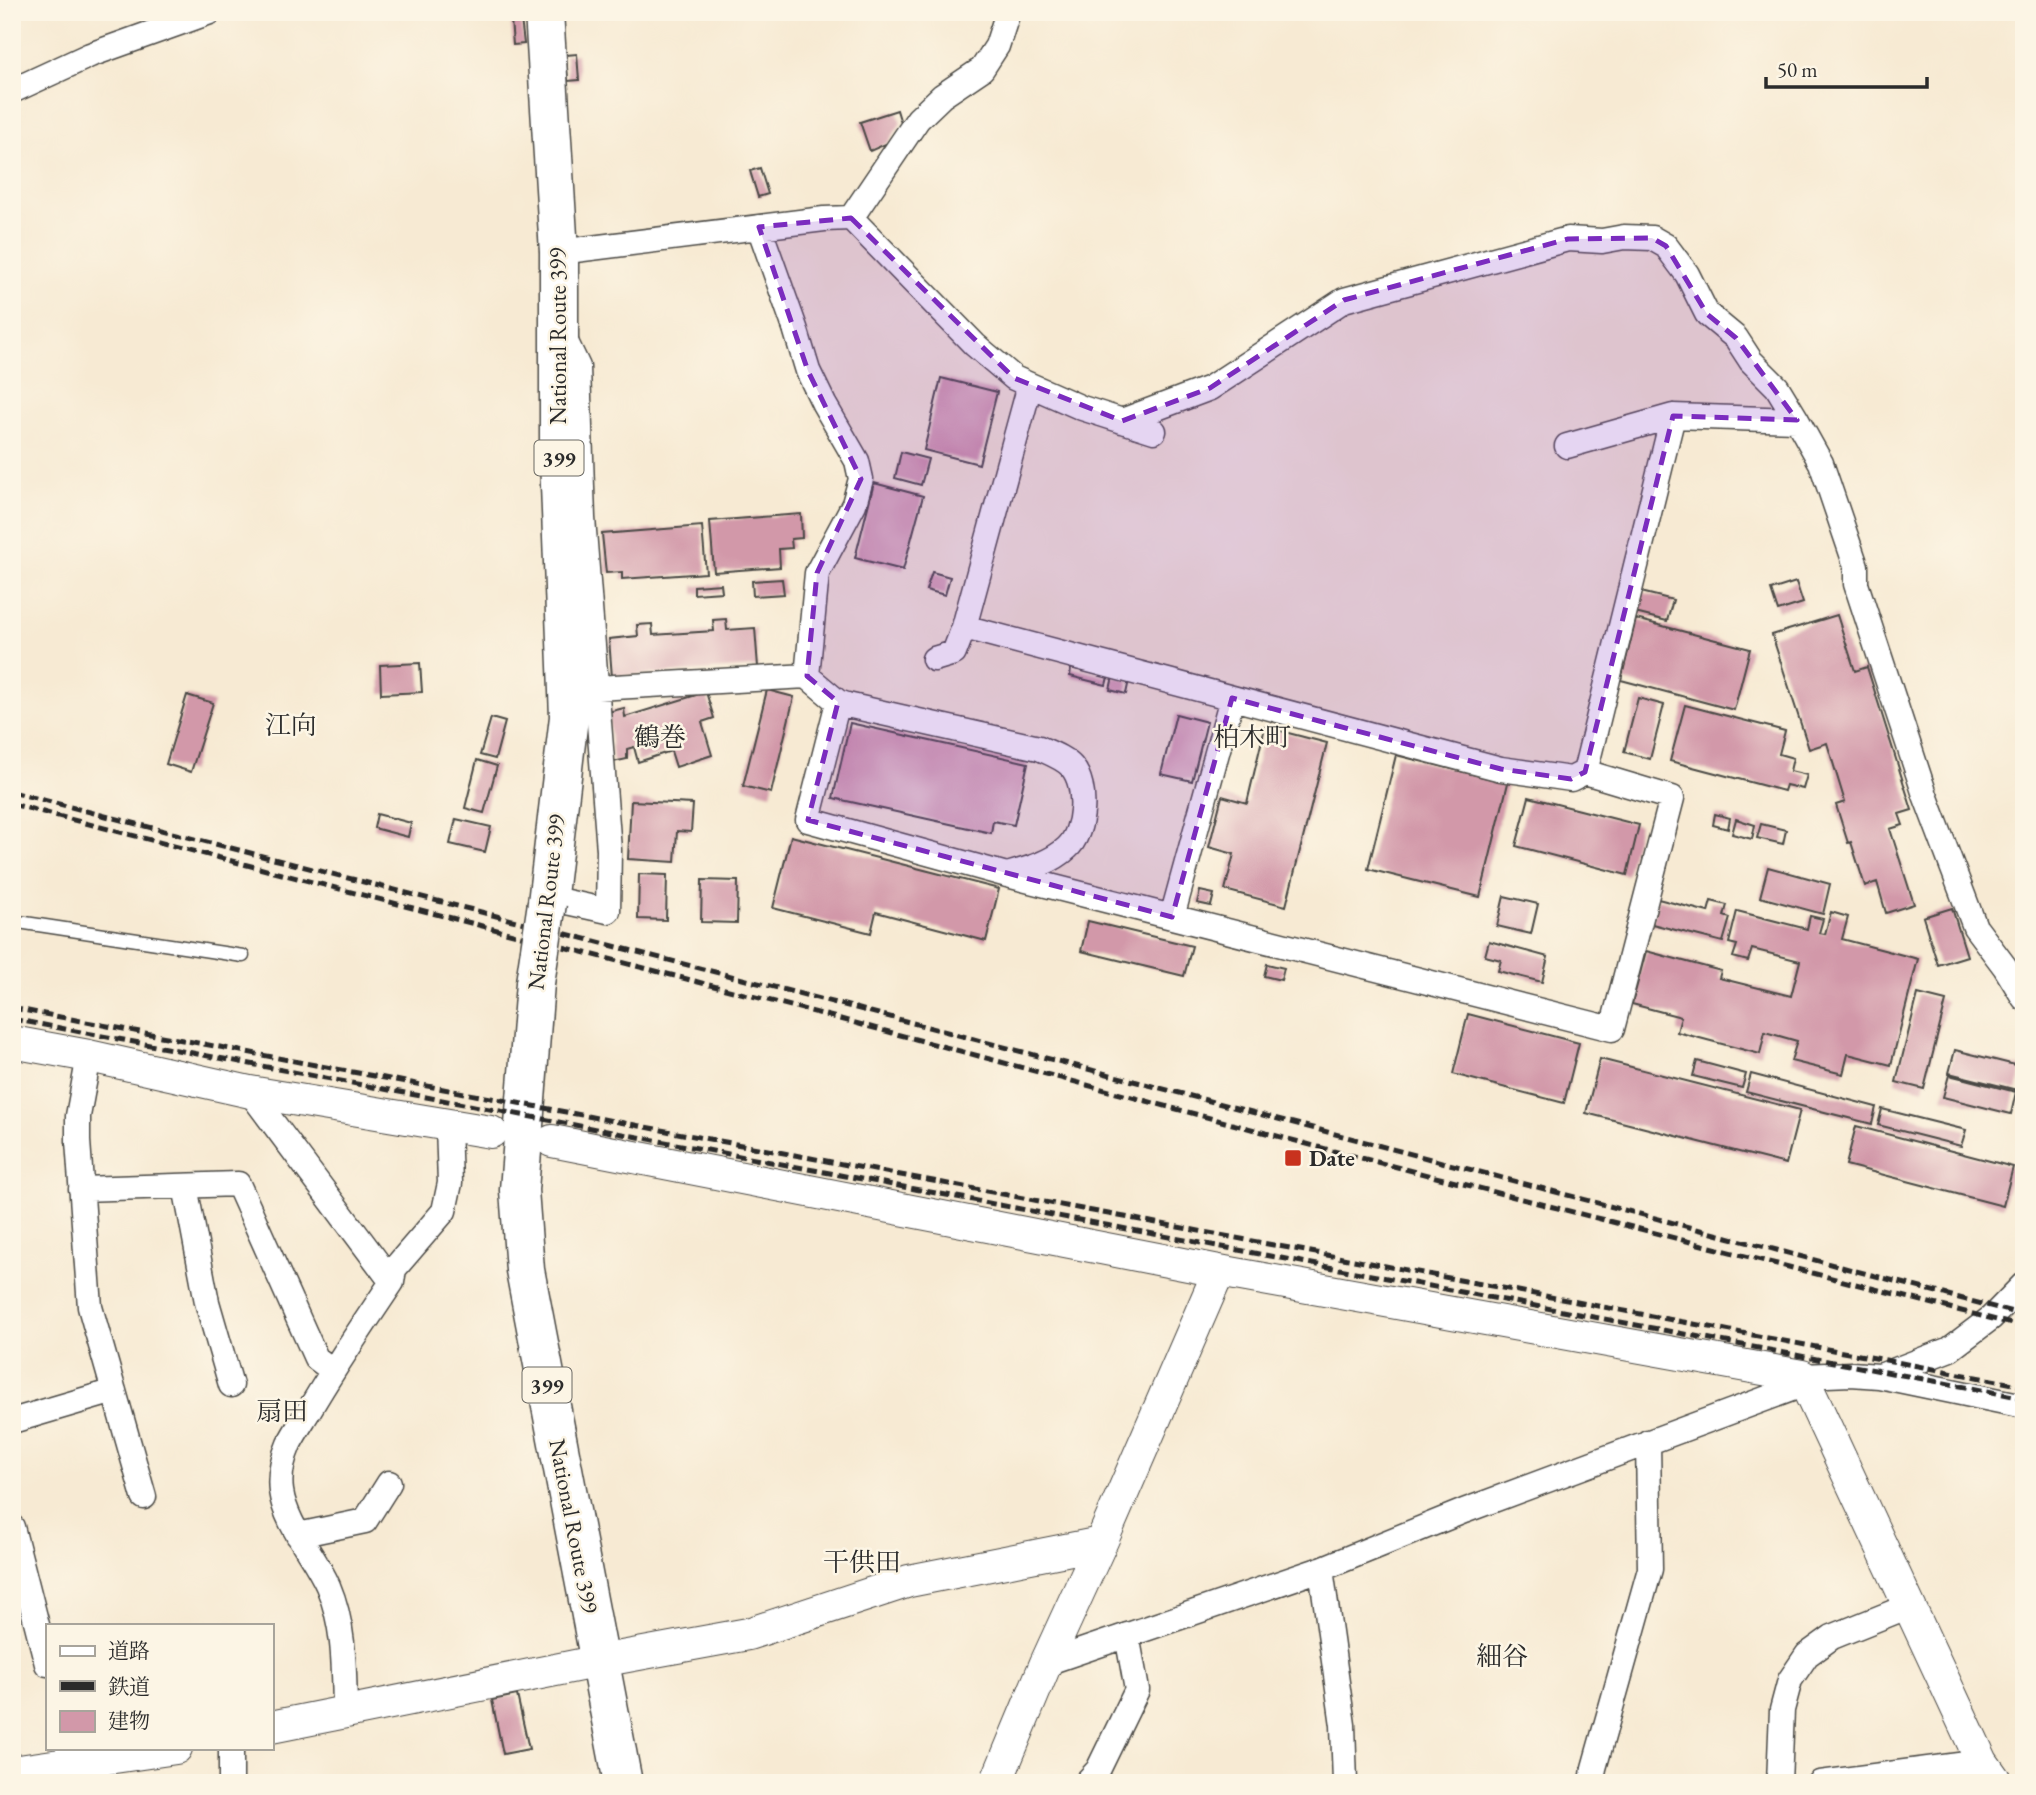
<svg xmlns="http://www.w3.org/2000/svg" width="2036" height="1795" font-family="'EB Garamond','Noto Serif JP',serif">
<style>
.building{fill:#d298a9}
.lines{fill:none;stroke-linecap:round;stroke-linejoin:round}
.service-casing{stroke:#4a4844;stroke-width:15}
.minor-casing{stroke:#4a4844;stroke-width:27}
.tertiary-casing{stroke:#4a4844;stroke-width:34}
.trunk-casing{stroke:#4a4844;stroke-width:41}
.service{stroke:#fff;stroke-width:12}
.minor{stroke:#fff;stroke-width:24}
.tertiary{stroke:#fff;stroke-width:32}
.trunk{stroke:#fff;stroke-width:38}
.rail{stroke:#2b2b2b;stroke-width:5;stroke-dasharray:10 5;stroke-linecap:butt}
.trunk-bridge-casing{stroke:#4a4844;stroke-width:41;stroke-linecap:butt}
.trunk-bridge{stroke:#fff;stroke-width:38}
.marked{fill:#7b2cbf;fill-opacity:0.2;stroke:#7b2cbf;stroke-width:5;stroke-dasharray:14 9;stroke-linejoin:round}
.poi-dot{fill:#c8321e;stroke:#fcf5e5;stroke-width:2.5}
.labels{text-anchor:middle;dominant-baseline:central;stroke-width:5;stroke-linejoin:round;paint-order:stroke}
.shield{fill:#fcf5e5;stroke:#6a6863;stroke-width:2}
.shield-label{font-size:21px;font-weight:bold;fill:#2b2b2b}
.street-label{font-size:23px;fill:#2b2b2b;stroke:#fcf5e5}
.poi-label{font-size:23px;font-weight:bold;fill:#2b2b2b;stroke:#fcf5e5;text-anchor:start}
.quarter-label{font-size:26px;fill:#2b2b2b;stroke:#fcf5e5}
</style>
<rect width="100%" height="100%" fill="#fcf5e5"/>
<filter id="ink" filterUnits="userSpaceOnUse"><feTurbulence type="fractalNoise" baseFrequency=".0143" numOctaves="2"/><feDisplacementMap in="SourceGraphic" scale="14" xChannelSelector="R" yChannelSelector="G"/><feConvolveMatrix kernelMatrix="1 2 1 2 8 2 1 2 1" color-interpolation-filters="sRGB"/></filter>
<filter id="wash" filterUnits="userSpaceOnUse"><feTurbulence type="fractalNoise" baseFrequency=".00686" numOctaves="4" result="noise"/><feDisplacementMap in="SourceGraphic" scale="28" xChannelSelector="R" yChannelSelector="G"/><feGaussianBlur stdDeviation="1.57" result="paint"/><feColorMatrix in="noise" values="0 0 0 0 0 0 0 0 0 0 0 0 0 0 0 0 0 1.4 0 .05"/><feComposite in="paint" operator="in"/></filter>
<g filter="url(#wash)">
<rect width="100%" height="100%" fill="#f7ead3"/>
<g id="blocks">
<path class="building" d="M511,19H521L524,44L513,45Z
M577,54L579,80L568,81L566,55Z
M897,110L901,123L888,143L870,151L860,122Z
M760,168L768,194L758,197L750,171Z
M941,378L997,392L979,464L924,450Z
M901,452L928,459L921,485L895,478Z
M874,483L923,496L903,570L855,558Z
M801,514L802,538L791,539L792,548L779,549L780,567L714,572L710,521Z
M702,526L706,573L622,579V572L606,573L602,534Z
M932,572L950,577L945,595L926,590Z
M782,579L784,594L753,596L752,581Z
M1796,582L1803,603L1778,611L1771,590Z
M721,584L722,592L694,594V586Z
M1641,592L1673,600L1667,621L1635,613Z
M1837,615L1855,671L1867,667L1912,810L1899,814L1903,825L1890,829L1914,904L1886,913L1877,882L1865,886L1851,842L1848,843L1836,805L1845,802L1827,743L1809,749L1772,635Z
M726,619L727,630L755,628L758,667L612,677L609,639L638,636L637,625L652,624L653,635L714,631L713,620Z
M1636,619L1750,649L1734,710L1621,680Z
M420,663L422,692L381,694L380,665Z
M1071,668L1108,677L1106,685L1070,676Z
M1113,676L1129,680L1126,694L1110,690Z
M767,690L794,697L771,793L743,786Z
M706,692L714,718L702,722L712,755L676,767L671,751L638,762L634,747L627,749V759L613,762L608,712L624,708L625,717Z
M187,695L213,703L191,772L166,764Z
M1638,698L1664,705L1650,759L1624,752Z
M1685,705L1785,731L1779,754L1793,758L1790,771L1807,775L1803,789L1786,785L1784,791L1670,761Z
M1176,714L1207,722L1192,781L1161,774Z
M491,718L505,722L495,759L480,755Z
M850,723L1028,763L1014,825L993,821L991,833L833,798Z
M1265,727L1327,743L1286,906L1225,890L1234,854L1209,847L1222,796L1247,803Z
M1396,755L1508,783L1480,897L1368,869Z
M477,760L497,766L484,813L465,808Z
M1529,797L1639,825L1627,875L1516,846Z
M631,801L693,804L691,832L677,831L675,862L628,859Z
M377,814L411,823L408,837L374,828Z
M1715,814L1730,818L1728,829L1713,825Z
M456,819L491,827L485,852L450,844Z
M1736,819L1755,825L1752,839L1732,834Z
M1761,824L1786,830L1783,844L1757,838Z
M791,836L999,889L986,941L876,912L871,933L773,908Z
M1768,867L1830,884L1823,914L1760,897Z
M639,874L667,875L666,920L638,919Z
M702,880L738,881L737,923L701,922Z
M1200,891L1214,894L1211,906L1197,903Z
M1504,896L1538,904L1531,934L1497,926Z
M1658,899L1708,912L1711,901L1727,905L1724,916L1730,918L1723,942L1652,924Z
M1952,908L1967,956L1938,965L1923,917Z
M1737,911L1807,929L1810,916L1823,919L1819,933L1825,934L1831,912L1848,917L1842,939L1918,959L1891,1065L1848,1054L1843,1074L1791,1061L1797,1041L1765,1032L1760,1054L1677,1032L1681,1017L1632,1004L1646,951L1721,971L1719,978L1791,996L1800,961L1752,949L1748,961L1733,957L1737,945L1729,943Z
M1088,921L1192,946L1184,976L1081,951Z
M1489,941L1548,957L1542,982L1498,971L1501,960L1485,956Z
M1267,964L1284,968L1281,980L1264,976Z
M1918,994L1946,1001L1924,1089L1896,1082Z
M1468,1014L1579,1043L1564,1103L1453,1074Z
M1955,1050L2023,1067L2017,1090L1949,1073Z
M1600,1059L1800,1110L1786,1164L1586,1113Z
M1697,1061L1746,1074L1742,1088L1693,1076Z
M1751,1074L1876,1107L1872,1124L1746,1092Z
M1949,1075L2016,1092L2011,1114L1943,1097Z
M1882,1109L1966,1130L1961,1146L1878,1125Z
M1856,1126L2013,1167L2003,1206L1846,1165Z
M517,1695L529,1749L503,1754L492,1700Z"/>
</g>
</g>
<g filter="url(#ink)">
<use href="#blocks" fill-opacity="0" stroke="#4a4844" stroke-width="2"/>
<g class="lines">
<defs>
<path id="service" d="M12,921L243,956"/>
<path id="minor" d="M12,91L90,55L210,12
M851,218L918,119L942,96L982,69L997,46L1008,12
M759,227L795,328L808,371L824,404L857,461L861,479L854,504L817,573L807,676
M559,252L824,219L851,218L975,345L1014,378L1082,408L1154,431
M1122,421L1210,388L1344,300L1568,239L1602,241L1624,237L1652,238L1666,246L1687,274L1707,314L1736,338L1751,361L1777,387L1797,420L1821,463L1856,566V584L1925,795L1975,927L2005,967L2024,998
M1567,446L1673,416L1797,420
M964,627L1501,769L1571,779L1585,772L1673,416
M934,659L954,653L964,627L1030,385
M597,688L807,676L838,702L847,705L1039,748C1050,753 1064,758 1072,767C1088,786 1085,832 1067,848C1051,863 1028,869 1007,875
M838,702L808,820L1007,875L1612,1029L1672,798L1585,772
M548,898L608,911L609,850L583,518L578,367L566,342
M1172,917L1232,698
M89,1056L78,1116V1141L90,1307L144,1497
M250,1092L392,1282
M185,1186L207,1302L231,1385
M81,1189L238,1184L316,1358L332,1370
M1802,1376L1851,1374L1879,1376L2024,1406
M1880,1376L1950,1349L1991,1318L2024,1284
M12,1421L114,1391
M12,1527L47,1664
M298,1535L365,1521L389,1483
M1321,1569L1343,1725L1345,1783
M1046,1663L1321,1569L1464,1511L1805,1384
M345,1712C344,1669 345,1626 328,1586C314,1554 286,1526 281,1491C279,1476 283,1458 289,1444C295,1432 304,1419 311,1407C336,1364 364,1324 392,1282L394,1269L444,1211L450,1183L448,1126
M68,1748L77,1783
M231,1783V1748
M1086,1783L1098,1770L1137,1690L1127,1635
M1592,1783L1594,1768L1650,1569L1648,1442
M1779,1783L1782,1710L1790,1680L1807,1655L1832,1637L1909,1606
M1820,1783L1982,1762"/>
<path id="tertiary" d="M12,1042L89,1056L250,1092L491,1132
M552,1141L1219,1271L1802,1376L1982,1762L1997,1783
M271,1727L600,1661L748,1634L909,1581L1101,1543
M12,1772L176,1748
M996,1783L1046,1663L1101,1543L1219,1271"/>
<path id="trunk" d="M544,12L559,252V459L569,717L547,903
M535,983L519,1190L525,1270L623,1783"/>
</defs>
<use href="#service" class="service-casing"/>
<use href="#minor" class="minor-casing"/>
<use href="#tertiary" class="tertiary-casing"/>
<use href="#trunk" class="trunk-casing"/>
<use href="#service" class="service"/>
<use href="#minor" class="minor"/>
<use href="#tertiary" class="tertiary"/>
<use href="#trunk" class="trunk"/>
<path class="rail" d="M12,792L848,1006L2024,1315
M12,804L833,1017L1322,1148L2024,1327
M12,1008L2024,1386
M12,1019L2024,1398"/>
<defs>
<path id="trunk-bridge" d="M535,983L547,903"/>
</defs>
<use href="#trunk-bridge" class="trunk-bridge-casing"/>
<use href="#trunk-bridge" class="trunk-bridge"/>
</g>
</g>
<path class="marked" d="M851,218L1014,378L1122,421L1210,388L1344,300L1568,239L1652,238L1666,246L1707,314L1736,338L1797,420L1673,416L1585,772L1571,779L1501,769L1232,698L1172,917L808,820L838,702L807,676L817,573L861,479L808,371L759,227Z"/>
<rect class="poi-dot" x="1284" y="1149" width="18" height="18" rx="3.5"/>
<g class="labels">
<g class="shield">
<rect x="534.5" y="440.5" width="49" height="35" rx="5"/>
<rect x="522.5" y="1367.5" width="49" height="35" rx="5"/>
</g>
<g class="shield-label">
<text x="559" y="458">399</text>
<text x="547" y="1385">399</text>
</g>
<g class="street-label">
<text transform="translate(558 336) rotate(-90)">National Route 399</text>
<text transform="translate(546 902) rotate(-83)">National Route 399</text>
<text transform="translate(574 1526) rotate(79)">National Route 399</text>
</g>
<g class="poi-label">
<text x="1309" y="1158">Date</text>
</g>
<g class="quarter-label">
<text x="291" y="725">江向</text>
<text x="660" y="737">鶴巻</text>
<text x="1252" y="737">柏木町</text>
<text x="282" y="1411">扇田</text>
<text x="862" y="1562">干供田</text>
<text x="1502" y="1656">細谷</text>
</g>
</g>
<rect width="2036" height="1795" fill="none" stroke="#fcf5e5" stroke-width="42"/>
<rect x="46" y="1624" width="228" height="126" fill="#fcf5e5" stroke="#a8a49b" stroke-width="2"/>
<rect x="60" y="1646" width="35" height="10" fill="#ffffff" stroke="#a8a49b" stroke-width="2"/>
<text x="108" y="1658" font-size="21" fill="#2b2b2b">道路</text>
<rect x="60" y="1681" width="35" height="10" fill="#2b2b2b" stroke="#a8a49b" stroke-width="2"/>
<text x="108" y="1694" font-size="21" fill="#2b2b2b">鉄道</text>
<rect x="60" y="1711" width="35" height="21" fill="#d298a9" stroke="#a8a49b" stroke-width="2"/>
<text x="108" y="1728" font-size="21" fill="#2b2b2b">建物</text>
<path d="M1766 77v10h161v-10" fill="none" stroke="#2b2b2b" stroke-width="3.5"/>
<text x="1777" y="77" font-size="21" fill="#2b2b2b" stroke="#fcf5e5" stroke-width="5" paint-order="stroke">50 m</text>
</svg>
